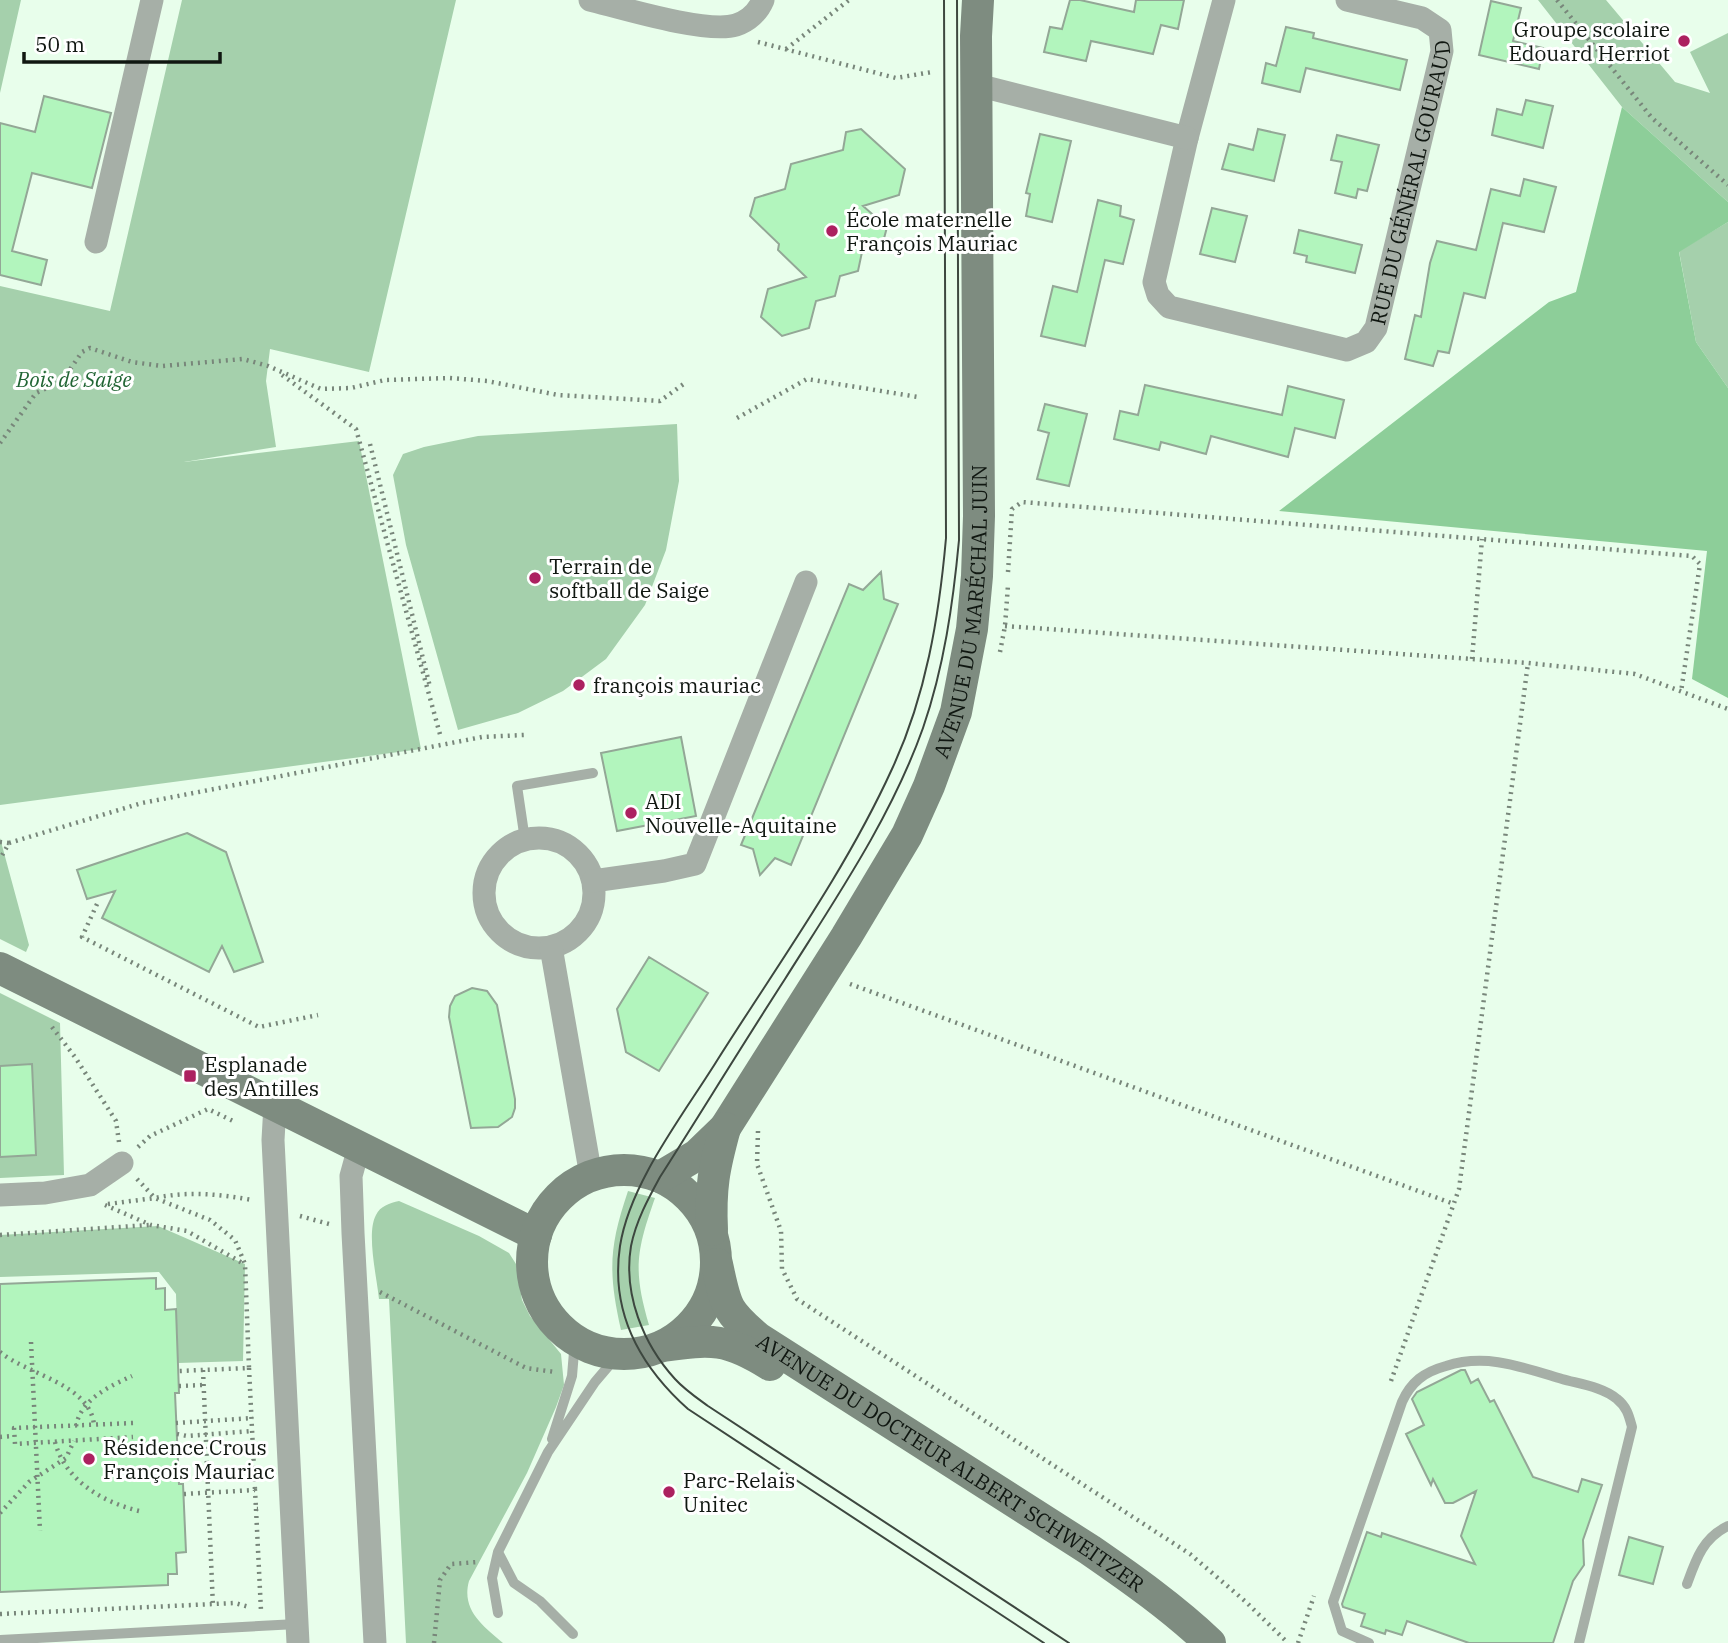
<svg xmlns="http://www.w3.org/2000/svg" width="1728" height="1643" font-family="'IBM Plex Serif',serif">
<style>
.green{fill:#a5d0ac}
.forest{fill:#8dce99}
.building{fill:#b2f5bd;stroke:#93a796;stroke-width:2}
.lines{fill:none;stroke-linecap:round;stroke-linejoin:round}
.path{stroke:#78867a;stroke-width:4.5;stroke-dasharray:2 5;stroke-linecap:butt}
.lane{stroke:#a6afa7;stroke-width:10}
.street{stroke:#a6afa7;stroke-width:23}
.secondary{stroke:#7e8c80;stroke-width:32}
.tram{stroke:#3d473f;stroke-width:2}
.poi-dot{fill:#ac2160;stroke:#fff;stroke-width:2.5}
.labels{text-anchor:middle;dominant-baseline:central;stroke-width:6;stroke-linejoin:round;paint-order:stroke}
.poi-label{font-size:21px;fill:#101711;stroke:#fff;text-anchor:start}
.street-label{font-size:21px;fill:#101711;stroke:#fff}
.park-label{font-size:21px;font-style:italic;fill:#216534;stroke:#fff}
</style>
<rect width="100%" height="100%" fill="#e8feeb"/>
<path class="green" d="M0,0H21L0,93Z
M182,0H456L369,372L270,349L266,381L276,447L184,462L359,441L421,749L0,805V286L110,311Z
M1538,0H1606L1675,82L1710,93L1690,52L1728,33V202L1622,107Z
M1728,222V388L1696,342L1679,251Z
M677,424L679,481L666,550L645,605L606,659L563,691L518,713L458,730L406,545L393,475L403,454L424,447L478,436Z
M0,838L29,945L26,952L0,939Z
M0,993L60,1023L64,1175L0,1178Z
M628,1191L655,1198C636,1252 633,1270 649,1325L621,1330C608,1272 609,1247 628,1191Z
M399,1201L479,1236L509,1253L516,1264L522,1300L530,1316L561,1354L564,1385L556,1407L527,1473L469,1581C461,1610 483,1626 503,1643H406L389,1299H379C377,1278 366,1233 376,1215C380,1206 390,1203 399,1201Z
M158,1226L245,1264L243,1361L178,1363L176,1294L159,1272L0,1277V1235Z"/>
<path class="forest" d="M1622,107L1728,202V222L1679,252L1696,342L1728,388V698L1692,679L1707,551L1279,511L1549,302L1576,292Z"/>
<path class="building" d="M1070,0H1080L1134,12L1136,0H1184L1178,29L1161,25L1153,54L1091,41L1086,61L1044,52L1050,27L1062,29Z
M1491,1L1521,8L1513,41L1543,48L1539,69L1479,55Z
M1286,27L1314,33L1313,38L1407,60L1400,90L1306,68L1300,92L1262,83L1266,63L1276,66Z
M44,96L111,113L92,188L32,173L12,251L47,260L41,285L0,275V123L35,132Z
M1526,100L1553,106L1543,148L1492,135L1497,109L1522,115Z
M861,129L905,169L899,195L863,206L887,227L882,246L862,252L858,271L840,276L835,296L816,301L809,328L782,336L761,317L768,289L806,277L778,250L779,244L750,216L755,198L785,189L791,164L843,150L846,132Z
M1258,129L1285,135L1274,181L1222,169L1229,144L1253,150Z
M1040,134L1071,141L1052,222L1026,216L1030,194L1026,193Z
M1337,135L1379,145L1367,191L1358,189L1356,198L1335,193L1342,162L1331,160Z
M1524,179L1556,187L1544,232L1503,223L1485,298L1464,293L1449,353L1438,351L1433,366L1405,359L1415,315L1421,317L1430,263L1437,241L1476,250L1491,189L1520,196Z
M1098,200L1121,206L1120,216L1134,220L1123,264L1105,260L1085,346L1041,336L1053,286L1077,292Z
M1212,208L1247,216L1235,262L1200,254Z
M1299,230L1362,245L1355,273L1306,262L1307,256L1294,253Z
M1145,385L1282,415L1288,386L1344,400L1335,438L1295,428L1288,457L1211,436L1206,454L1161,442L1159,450L1114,439L1120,411L1138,415Z
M1045,404L1087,414L1069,486L1037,479L1049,433L1038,430Z
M881,572L884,599L898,604L791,865L775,858L760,875L753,849L741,845L849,584L863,590Z
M681,737L696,816L617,831L601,753Z
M187,833L226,852L263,962L234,972L222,946L209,972L102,918L115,891L87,899L77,870Z
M649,957L708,993L659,1071L626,1052L617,1009Z
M472,988L487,991L497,1005L515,1099V1108L512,1117L498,1127L471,1128L449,1017L450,1006L455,996Z
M32,1064L36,1155L0,1157V1066Z
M156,1278V1289L165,1288V1310L176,1309L179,1393H175L179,1484H183L186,1552L176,1553L177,1574H168V1585L0,1592V1284Z
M1461,1370H1465L1471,1383L1478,1379L1490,1402L1494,1400L1533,1477L1578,1492L1582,1479L1602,1485L1583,1540L1584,1565L1573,1581L1553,1643H1469L1407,1621L1402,1635L1386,1630L1385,1634L1361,1626L1365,1614L1343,1607L1342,1604L1367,1532L1381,1537L1382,1533L1475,1564L1461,1536L1476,1491L1453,1503H1445L1433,1479L1431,1485L1406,1434L1424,1425L1412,1399L1417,1392Z
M1629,1537L1663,1547L1653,1584L1619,1575Z"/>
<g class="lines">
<path class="path" d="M1557,0L1652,118L1728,185
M758,42L896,78L932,72
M786,49L849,0
M282,375L356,429L441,738
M737,418L807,379L918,397
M0,443L36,393L62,381L82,352L90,348L132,362L162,366L243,359L268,366L321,389L351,388L385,380L450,378L487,381L558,395L660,401L685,383
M370,444L430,687
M1008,572L1012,509L1022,502L1692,556L1700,564L1681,692
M1005,626L1528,663L1635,674L1728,709
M1000,652L1005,626L1008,585
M1472,659L1482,539
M0,842L9,843L0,859
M9,843L142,803L482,737L524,735
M97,904L82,937L259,1027L318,1015
M850,984L1454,1204
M52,1027L75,1057L116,1121L119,1142
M758,1131L757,1164L781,1231L782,1269L797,1299L1190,1554L1246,1602L1288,1643
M138,1147L150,1136L208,1109L233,1121
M137,1179L155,1198C188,1191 219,1194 252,1200
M108,1204L155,1198L210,1220L235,1240L245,1264L249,1368L179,1371
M105,1205L151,1225L187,1231L244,1264
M300,1216L329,1224
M0,1235L149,1225
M380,1292L526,1368L555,1372
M31,1342L40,1531
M0,1352C28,1375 90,1384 94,1425
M249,1368L255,1490
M203,1370L213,1607
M1391,1381L1459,1189L1528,663
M179,1386L203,1385
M133,1423L14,1428L15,1444L133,1437
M176,1423L253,1418
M76,1426C81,1399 110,1386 132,1376
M177,1434L187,1436L252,1431
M0,1437L14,1436
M55,1442C65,1480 102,1502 139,1511
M184,1494L255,1490L256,1509H258
M256,1509L261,1611
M0,1513L29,1482L66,1458L74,1441
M0,1614L235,1603L249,1607
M434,1643L440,1580L451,1564L478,1562
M1298,1643L1314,1596"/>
<path class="lane" d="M525,840L517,786L593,773
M552,1439L572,1376L575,1340
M498,1552L514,1583L540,1601L573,1634
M1687,1584C1696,1559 1703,1538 1728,1526
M498,1613L492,1578L498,1552L548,1452L595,1382L618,1355
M0,1640L297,1624
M1369,1643L1342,1631L1333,1602L1402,1402C1411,1382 1424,1372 1446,1366C1486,1353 1522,1367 1562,1379C1580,1384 1603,1387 1617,1399C1627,1407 1629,1416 1632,1427L1579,1643"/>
<g class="street">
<path d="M590,0C622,8 707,34 736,25C748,21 758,12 763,0"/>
<path id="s1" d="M1224,0L1187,138L1154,282L1158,295L1169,307L1347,350L1366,342L1376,328L1442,51L1440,30L1422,18L1347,0"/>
<path d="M977,85L1187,138"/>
<path d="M96,242L152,0"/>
<circle cx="539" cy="893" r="55"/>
<path d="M593,881L664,871L695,864L806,582"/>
<path d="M551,947L591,1176"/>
<path d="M275,1105L273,1140L298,1643"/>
<path d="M359,1147L351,1176L353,1233L375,1643"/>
<path d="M0,1195L45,1193L90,1185L122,1163"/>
</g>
<g class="secondary">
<path d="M0,968L536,1235"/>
<circle cx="624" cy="1262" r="92"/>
<path id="s2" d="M660,1177L697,1155L725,1128L846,937L907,835L929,786L956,712L972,629L977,576L979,516L976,36L978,0"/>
<path d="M712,1230C710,1188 714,1168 725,1128"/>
<path id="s3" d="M717,1264C726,1306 725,1310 758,1338L1090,1550C1132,1579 1173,1608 1210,1643"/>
<path d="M663,1346C712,1339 727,1338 770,1365"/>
</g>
<path class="tram" d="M944,0L946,538C939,617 926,696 892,769C845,872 778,964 718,1059C684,1114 630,1182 620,1246C610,1313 640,1366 688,1409L1044,1643
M957,0L959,540C953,604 944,667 923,728C891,818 836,898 785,979C743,1044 702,1111 660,1177C648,1199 636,1221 631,1246C623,1294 643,1344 675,1379C685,1390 697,1398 708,1406L1069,1643"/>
</g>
<g class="poi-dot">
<circle cx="1684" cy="41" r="7"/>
<circle cx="832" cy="231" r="7"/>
<circle cx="535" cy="578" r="7"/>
<circle cx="579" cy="685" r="7"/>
<circle cx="631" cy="813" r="7"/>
<rect x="183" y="1069" width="14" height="14" rx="3.5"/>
<circle cx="89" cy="1459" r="7"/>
<circle cx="669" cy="1492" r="7"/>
</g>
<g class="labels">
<g class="poi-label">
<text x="1670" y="29" text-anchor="end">Groupe scolaire<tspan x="1670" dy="24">Edouard Herriot</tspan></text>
<text x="846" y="219">École maternelle<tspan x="846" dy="24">François Mauriac</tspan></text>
<text x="549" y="566">Terrain de<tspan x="549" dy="24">softball de Saige</tspan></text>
<text x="593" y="685">françois mauriac</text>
<text x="645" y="801">ADI<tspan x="645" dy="24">Nouvelle-Aquitaine</tspan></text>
<text x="204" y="1064">Esplanade<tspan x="204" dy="24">des Antilles</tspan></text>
<text x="103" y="1447">Résidence Crous<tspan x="103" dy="24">François Mauriac</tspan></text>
<text x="683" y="1480">Parc-Relais<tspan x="683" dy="24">Unitec</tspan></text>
</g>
<g class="street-label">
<text stroke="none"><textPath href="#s1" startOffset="691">RUE DU GÉNÉRAL GOURAUD</textPath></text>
<text stroke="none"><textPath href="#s2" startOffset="660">AVENUE DU MARÉCHAL JUIN</textPath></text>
<text stroke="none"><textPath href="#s3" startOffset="317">AVENUE DU DOCTEUR ALBERT SCHWEITZER</textPath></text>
</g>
<g class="park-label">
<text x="74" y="379">Bois de Saige</text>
</g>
</g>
<path d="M24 52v10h196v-10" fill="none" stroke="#101711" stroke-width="3.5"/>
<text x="35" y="52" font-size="21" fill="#101711" stroke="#ffffff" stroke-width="5" paint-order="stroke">50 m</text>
</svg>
